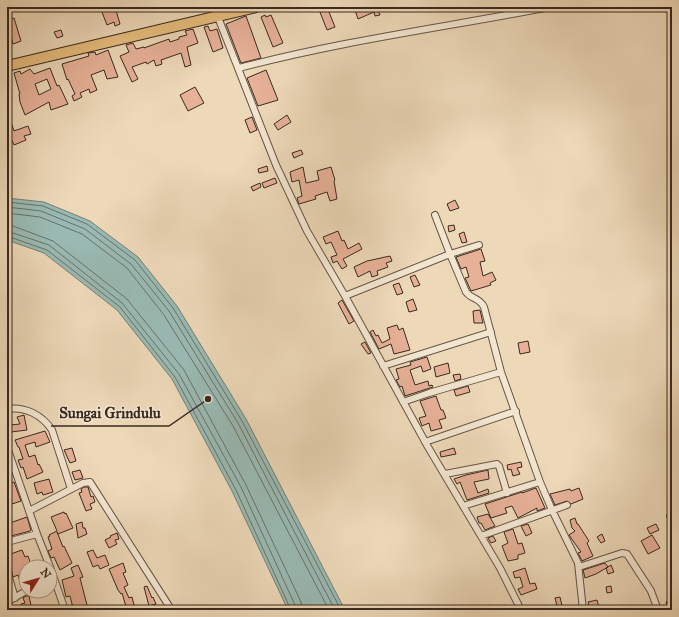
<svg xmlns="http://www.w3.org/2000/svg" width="679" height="617" font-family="'IM FELL Great Primer',serif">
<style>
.water{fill:#99b9b2;stroke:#737f77}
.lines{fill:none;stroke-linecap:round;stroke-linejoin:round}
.shore{stroke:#697168;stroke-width:1}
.building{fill:#e7b198;stroke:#39291f;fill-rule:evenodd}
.street-casing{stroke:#665545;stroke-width:8}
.primary-casing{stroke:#39291f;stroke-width:12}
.street{stroke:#f3e6d1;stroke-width:6}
.primary{stroke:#e6bc7c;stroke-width:10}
.leader{fill:none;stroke:#39291f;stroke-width:1.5}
.callout-dot{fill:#39291f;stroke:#f3e6d1;stroke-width:1.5}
.callout-label{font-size:15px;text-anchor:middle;font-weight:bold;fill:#39291f;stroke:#f3e6d1;stroke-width:3;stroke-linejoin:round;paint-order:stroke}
</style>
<rect width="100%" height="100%" fill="#edd8b8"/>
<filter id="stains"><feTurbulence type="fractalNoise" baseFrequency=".005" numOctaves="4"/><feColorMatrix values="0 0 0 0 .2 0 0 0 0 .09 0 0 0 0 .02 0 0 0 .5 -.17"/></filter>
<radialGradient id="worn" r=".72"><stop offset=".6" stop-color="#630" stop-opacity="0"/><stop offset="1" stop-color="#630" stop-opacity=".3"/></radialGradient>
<path class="water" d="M7,198L44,202L90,221L138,257L177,306L246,419L345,610H288L232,491L172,379L117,310L44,253L7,240Z"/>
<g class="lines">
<path class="shore" d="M7,202L43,206L87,224L135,260L173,308L242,421L341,610
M7,207L41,211L85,229L131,264L169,311L238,423L335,610
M7,213L40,217L82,234L127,268L164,315L233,426L329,610
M7,225L13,226L53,241L127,299L184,370L246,485L301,602L302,610
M7,231L49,245L122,303L179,374L241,487L295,605L296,610
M7,236L47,250L120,307L175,377L236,490L291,610"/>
</g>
<path class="building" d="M100,7H115L120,24L115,26L114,22L107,25Z
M318,7H327L335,27L327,30Z
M354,7H387V8L378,11L380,15L375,16L374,12L358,19Z
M265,15L266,17L271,15L283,43L273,47L261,17Z
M246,16L261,58L241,63L226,24Z
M14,18L21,41L13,44L7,20Z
M208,26L210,31L217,29L223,48L213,52L204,27Z
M193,29L198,43L187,47L191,65L185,67L181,53L161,60L162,64L156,66L154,60L147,64L146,62L132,67L138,79L132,82L120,56L129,52L126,45L133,43L136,49L144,47V48L169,39L170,42L179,39V37L187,35L185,31Z
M61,30L63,36L57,38L54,32Z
M108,50L118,77L107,79L104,70L91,75L97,90L90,93L89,89L80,93L82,97L74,101L72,96L75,94L68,79L67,80L62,64L89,56L88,53L95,52L96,55Z
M50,68L57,86L59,85L68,104L51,110L49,102L25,115L20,102L19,94H20L14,73L20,71L21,74L30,69L34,74ZM47,79L51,89L39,95L35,84Z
M266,70L278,100L258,106L247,78Z
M195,87L204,103L188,111L180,95Z
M7,114H8L14,131L28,126L31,134L24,136L26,140L14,145L7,130Z
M287,115L291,122L278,130L274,124Z
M252,117L257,130L250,133L245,120Z
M301,150L303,154L294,158L292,153Z
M267,166L268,171L259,173L258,169Z
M303,167L306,183L319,180L317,171L331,167L335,180L334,181L337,199L330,201L327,192L315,196L316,199L299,204L297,198L302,196L299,180L292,182L290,172Z
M275,178L277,183L264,188L262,183Z
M260,183L261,187L253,191L251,187Z
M455,200L459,208L450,211L447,204Z
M454,225L455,230L449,232L448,226Z
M338,231L342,241L344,240L348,249L359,243L362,249L343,259L347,266L342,269L337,261L333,263L331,257L337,255L331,242L326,244L323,237Z
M464,232L467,242L462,243L459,234Z
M481,249L485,261L480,262L483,276L492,272L496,280L490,283L491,285L471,291L465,278L469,277L466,267L461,269L456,257Z
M390,256L392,261L386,263L388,267L377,271L378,275L372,277L370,271L358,277L354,267L367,261Z
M415,275L420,285L414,287L410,277Z
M399,283L403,293L397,295L393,285Z
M413,299L417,310L409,312L406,302Z
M342,300L354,321L349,324L338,303Z
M480,310L483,323H474L473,311Z
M397,325L399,330L403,328L410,350L394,354L391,344L379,349L370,332L373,330L376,336L378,335L382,343L390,339L387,328Z
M528,341L530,352L520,354L518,343Z
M365,342L371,353L368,354L361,344Z
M427,357L431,369L423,372L421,366L410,370L415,385L428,381L429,386L432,385L433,387L405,396L402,386L400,387L396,380L399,379L396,369L411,365L410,362Z
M448,363L450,373L436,377L434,367Z
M460,374L461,379L455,381L453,375Z
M468,386L470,392L456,396L454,390Z
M436,396L441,410H443L446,418L439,420L442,428L431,431L429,423L422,426L419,418L426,416L420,401Z
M24,415L27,430L11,432L10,425L20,424L17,417Z
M45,431L50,442L36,447L35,442L25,445L29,457L35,455L38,465L39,464L43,472L27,479L23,467L21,468L18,460L23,459L19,447H18L15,440Z
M72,448L76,461L70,463L64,450Z
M454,448L456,454L441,457L440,452Z
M521,462L522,467L517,468L520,474L513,476L511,469L508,470L507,465Z
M80,470L83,478L75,480L72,472Z
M488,470L489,479L474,482L478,493L488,489L489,493L467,500L460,482L457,484L454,479L466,475Z
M49,479L53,492L43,495L42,492L37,494L34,483Z
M14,482L21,501L12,504L7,484Z
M84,487H88L91,497L93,496L95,502L90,504L92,509L86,511L79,493L82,492L81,489Z
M536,488L545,508L537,511V508L518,518L512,506L505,508L507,513L491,518L485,504L522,492V493Z
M579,488L583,499L571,504L567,501L555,505L550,494L570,489L571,491Z
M64,512L65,514L66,513L73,528L58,534L57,532L63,547L64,546L72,563L60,570L54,557L51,558L48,551L52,549L48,537L50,536L49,535L57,531L51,517Z
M488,514L495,526L485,530L481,523H479L477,517Z
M27,517L31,530L30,531L7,537V524Z
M575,518L577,524H578L589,541L587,543L593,556L582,561L578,553L581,552L569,535L575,531L572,528L570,520Z
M82,522L83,528H85L87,534L78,538L76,524Z
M528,524L532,533L526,536L521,526Z
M656,524L659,530L650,534L647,528Z
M513,529L518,544L522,543L525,553L518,555V559L508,561L502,546L508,543L504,532Z
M117,533L119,539L115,540L117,544L109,548L105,540L111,537L110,536Z
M602,534L605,541L601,543L597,537Z
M652,535L660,548L648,554L641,541Z
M493,536L496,541L491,543L488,538Z
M22,550L25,557L28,556L31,565L41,561L43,567H26V587L22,588L18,575L13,577L8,555Z
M93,550L97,558L105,555L109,565L100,569L98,565L93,567L87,552Z
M123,563L126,572L123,573L128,585L124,587L129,598L132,597L135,609L131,610H127L122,593L121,594L118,590L109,569Z
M605,563L608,567L596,574L585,578L583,570Z
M78,565L83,577L80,578L88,609L85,610H80L79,606L73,608L70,596L66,597L62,580L74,576L71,568Z
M611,565L614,572L608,574L606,568Z
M525,568L530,584L535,583L537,589L521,595L518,589L523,587L520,577L515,578L513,572Z
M147,586L152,598L153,597L156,604L149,606L144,587Z
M611,586L612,592L607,593L606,587Z
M26,596H29L32,610H22L21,604L25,603L23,598Z
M560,597L563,610H558L555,598Z
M597,600L599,607L590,609L588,602Z
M672,600V610H668L666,602Z"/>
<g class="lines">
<defs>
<path id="street" d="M214,7L276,165L307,231L345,296L428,447L500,568L521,610
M239,68C341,41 446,27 550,7
M435,215L450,254L466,292C471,299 480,298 484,307L501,372L540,482L552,510L578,563L583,610
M345,296L450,254L479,245
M383,366L491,332
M403,402L429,393L501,372
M7,409C25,406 42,415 52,430L71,489
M425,442L516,411
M7,447L37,534
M445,474L497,464L499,466L507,493
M463,506L540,482
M29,511L83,483L90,482L169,606L168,610
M672,512L670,516L672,519
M481,536L567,505
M7,542L37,534L50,567
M50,567L65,610
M579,567L622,553L627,554L651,591L658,610
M7,571L15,598
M7,602L26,591
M7,609V610"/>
<path id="primary" d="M7,66L256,7"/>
</defs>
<use href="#street" class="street-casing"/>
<use href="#primary" class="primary-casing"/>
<use href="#street" class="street"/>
<use href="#primary" class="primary"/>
</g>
<path class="leader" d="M208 399L169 426H51"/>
<circle class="callout-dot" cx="208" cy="399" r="4"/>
<g class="callout-label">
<text x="110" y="418">Sungai Grindulu</text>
</g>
<rect width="679" height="617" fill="none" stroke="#edd8b8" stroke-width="24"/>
<rect x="8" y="8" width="663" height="601" fill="none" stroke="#39291f" stroke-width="2"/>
<rect x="12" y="12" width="655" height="593" fill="none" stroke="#39291f"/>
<g transform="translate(38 579) rotate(53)"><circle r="19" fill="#f3e6d1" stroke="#a99a8a"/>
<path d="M0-3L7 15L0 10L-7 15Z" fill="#8f2418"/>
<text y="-6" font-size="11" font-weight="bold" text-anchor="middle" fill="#39291f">N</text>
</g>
<rect width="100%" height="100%" filter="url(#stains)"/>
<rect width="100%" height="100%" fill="url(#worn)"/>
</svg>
